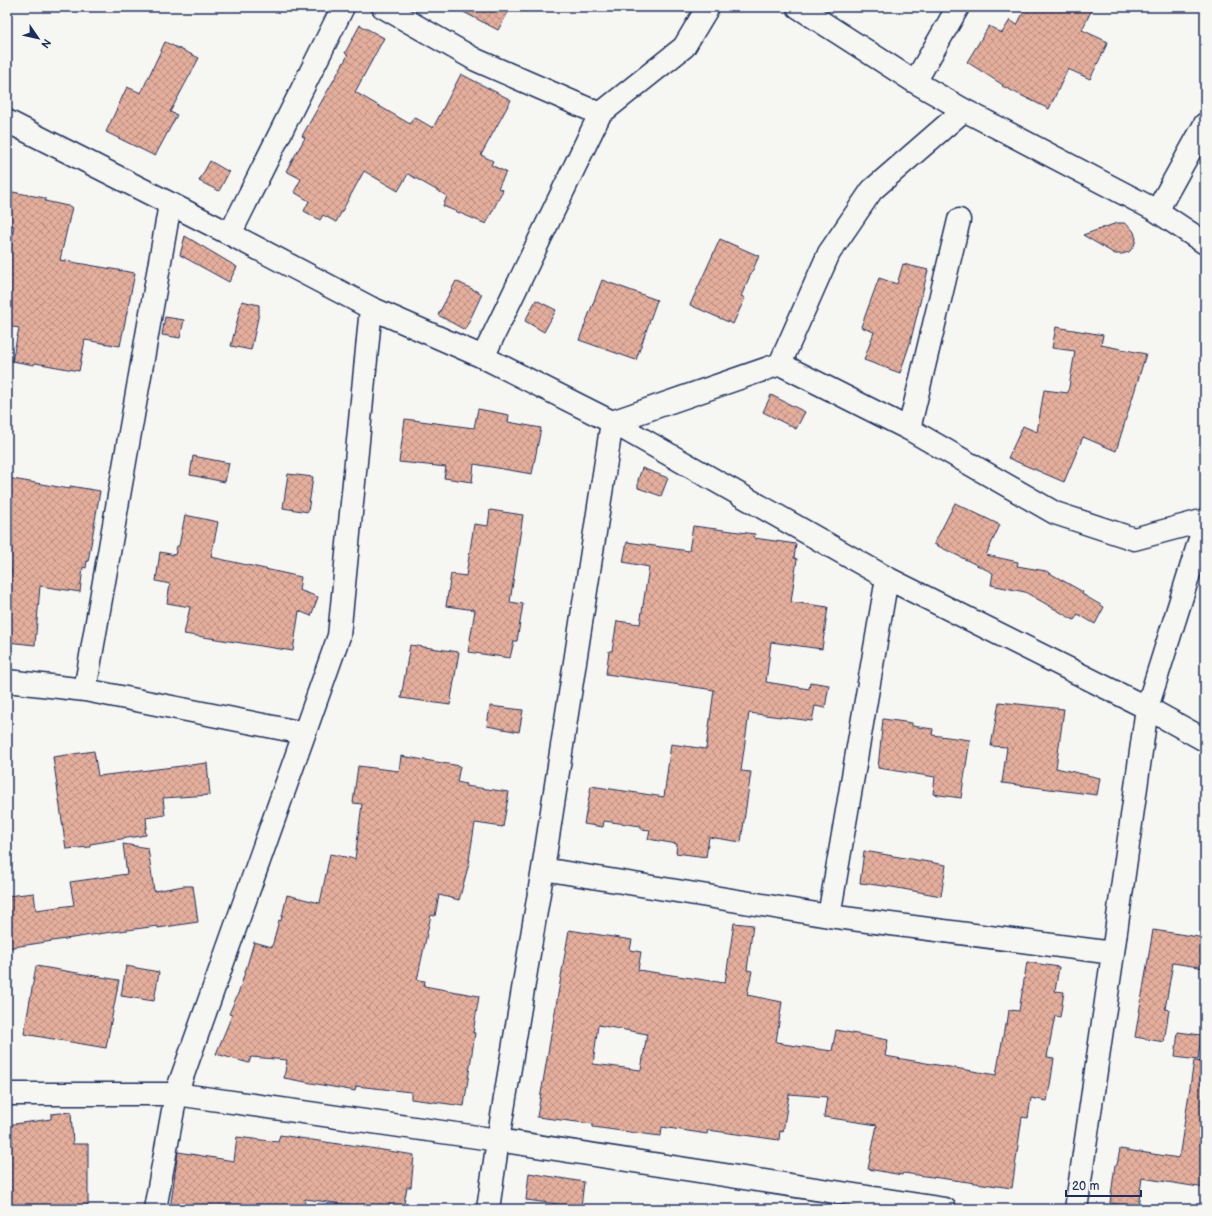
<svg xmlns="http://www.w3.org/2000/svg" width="1212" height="1216" font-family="'Balsamiq Sans',sans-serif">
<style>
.building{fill:url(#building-cross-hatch);stroke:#1b2f5e;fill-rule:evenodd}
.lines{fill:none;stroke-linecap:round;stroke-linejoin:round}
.street-casing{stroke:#1b2f5e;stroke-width:25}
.street{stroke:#f6f6f2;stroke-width:22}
</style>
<defs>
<pattern id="building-cross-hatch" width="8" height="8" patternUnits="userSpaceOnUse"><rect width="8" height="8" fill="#e6af9c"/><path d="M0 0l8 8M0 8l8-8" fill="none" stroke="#ba8f82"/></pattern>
</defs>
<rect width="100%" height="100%" fill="#f6f6f2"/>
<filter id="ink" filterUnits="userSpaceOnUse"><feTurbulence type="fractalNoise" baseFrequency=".025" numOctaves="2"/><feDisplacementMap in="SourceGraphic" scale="8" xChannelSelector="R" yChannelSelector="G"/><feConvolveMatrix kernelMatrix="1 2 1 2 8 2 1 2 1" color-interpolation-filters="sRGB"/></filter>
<g filter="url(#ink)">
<path class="building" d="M454,7H511L498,30Z
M1026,7H1093L1082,30L1108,42L1090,79L1068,69L1049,109L1002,86L1003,85L967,62L989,26L1002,33L1010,20L1017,25Z
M360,25L384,38L355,92L410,124L414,117L433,128L461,74L511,100L481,155L493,161L491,165L506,172L498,188L503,190L486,224L443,206L447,196L408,174L398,191L364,171L336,222L323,215L320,220L304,211L309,201L294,192L301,179L286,171L305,138L302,136L348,55L345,53Z
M165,42L199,58L170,112L177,115L155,156L106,132L127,87L141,93Z
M210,161L229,172L219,191L199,181Z
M7,191L45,198V201L72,207L60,260L135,273L120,346L85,340L79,371L35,363L34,365L12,361L19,328L7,326V268H8L14,226L7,225Z
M1117,223H1124L1130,227L1134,232L1136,239L1134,246L1129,252L1122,254H1115L1083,235Z
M185,236L237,267L229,282L180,255Z
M720,239L759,256L741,296L745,298L733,324L690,305Z
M903,264L928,270L910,343L900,373L864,360L874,332L861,327L879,278L897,284Z
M602,280L657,300L636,360L579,340Z
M456,281L482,294L465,330L438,315Z
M536,300L556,310L544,332L525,321Z
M242,301L259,305V313L251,350L231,346Z
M165,317L184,320L180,338L162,335Z
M1056,327L1103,335L1101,345L1146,354L1116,451L1083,437L1064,482L1008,458L1023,426L1037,432L1044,390L1068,393L1075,351L1052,348Z
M771,395L805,412L796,429L763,412Z
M478,409L509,415L508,422L541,428L532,474L474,464L472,482L444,478L446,467L399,462L405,419L474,428Z
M193,456L229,463L225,482L190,475Z
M642,468L668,478L661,496L638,488V480Z
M288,474L313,477L308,512L283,508Z
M7,478L70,489V486L100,491L88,562L87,561L86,568L83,567L80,592L40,586L35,645L7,642V610L11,569L7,568V548L11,521L7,520Z
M955,503L1000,525L986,555L1018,562L1017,566L1046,571L1083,592L1082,594L1104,607L1095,624L1078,614L1074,620L1025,592L991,585L993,573L934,544Z
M490,510L523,515L510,602L523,604L517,641H514L510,658L468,652L475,610L446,606L451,574L466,576L474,524L488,526Z
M185,515L218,522L211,557L301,577L299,590L318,597L311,616L299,611L293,651L184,634L190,607L167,603L170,584L156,581L160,552L175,555L177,546H179Z
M693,526L755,534L754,538L796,544L794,558L797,559L791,602L828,607L822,649L771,642L766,682L809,689L810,682L829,685L825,708L815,706L812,721L749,713L741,771L751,772L741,842L709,837L706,857L676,853L677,844L648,839L650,830L641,829V826L604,821L603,827L584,824L591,786L664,797L671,744L706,749L714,690L606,674L609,651H612L617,621L640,624L649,567L623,562L627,542L689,551Z
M410,645L459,652L450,705L401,698Z
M999,702L1064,709L1056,768L1100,778L1097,795L1002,783L1007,747L991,746Z
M490,706L523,710L519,732L487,726Z
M883,719L912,723V726L933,729L932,735L970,740L961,798L933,794L935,777L878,768Z
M94,751L98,776L207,763L210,795L163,798L165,815L146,818L147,828H145L146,835L90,844V847L66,849L53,757Z
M401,756L460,766L457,782L466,784L465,786L509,792L503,827L475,823L469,860H470L459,900L439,895L435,916L431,915L417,980L425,981L424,986L479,996L473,1033H475L464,1106L411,1099V1092L356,1086L355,1091L284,1078L287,1060L251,1057L249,1063L216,1054L232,1015L229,1014L240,989L254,942L272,947L279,920L281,921L287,895L320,903L330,854L355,859L362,804L353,803L358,766L399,771Z
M123,844L148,848L154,891L184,886H193L198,922L158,928V926L105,933L7,948V896L34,893L36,910L74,905L70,882L127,874Z
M864,851L946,865L941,896L892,887L860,883Z
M734,923L753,925L747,970L752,971L747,995L782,1002L776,1042L783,1043V1044L832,1051L836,1030L888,1040L885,1056L996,1075L1005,1025H1007L1009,1010L1019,1011L1027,962L1059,967L1055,991L1064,992L1060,1017L1055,1016L1047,1057L1054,1058L1051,1079L1047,1101L1031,1098L1028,1118L1022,1117L1012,1188L903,1173L902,1175L868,1169L877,1125L824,1117L827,1097L789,1094L783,1132L780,1131L779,1140L708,1130L707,1134L662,1127L661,1136L636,1133L593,1127V1124L537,1117L569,930L632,940L630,950L641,952L638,970L725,983ZM598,1025L647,1034L641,1070L593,1064Z
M1153,930L1205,938V968L1173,963L1165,1009L1169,1010L1164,1042L1135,1037Z
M36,966L119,980L106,1048L24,1034Z
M126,966L159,972L154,1001L121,996Z
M1178,1032L1201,1035L1198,1060L1175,1057Z
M1194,1061L1205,1062V1188L1142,1178L1138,1207L1110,1203L1115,1165H1117L1120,1149L1179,1158Z
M71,1112L73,1144H88V1207L71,1209H7V1125L51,1119V1114Z
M280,1135L345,1145V1144L414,1155L411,1187H407L403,1209H357L358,1206L305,1199L304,1209H170L178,1152L234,1161L237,1137L278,1142Z
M529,1173L584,1182L581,1207L526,1200Z"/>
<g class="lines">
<defs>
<path id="street" d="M383,7L476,60L600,114
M798,7L915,82L964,110L1157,211
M915,82L958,7
M7,121L230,234L371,308L483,357L612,422L887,578L1147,708L1205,740
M1205,124L1157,211L1205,243
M230,234L343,7
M483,357L600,114L684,47L708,7
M780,364L909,429L1055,513L1134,539L1205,520
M909,429L959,220
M7,681L85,690L170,204
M85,690L304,733
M543,869L829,916L1113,953
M829,916L887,578
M7,1094H176L498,1140L945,1209
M155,1209L176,1094L339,636L371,308
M488,1209L498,1140L543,869L612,422L780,364L829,253L872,190L964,110
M1076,1209L1113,953L1147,708L1205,523"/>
</defs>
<use href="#street" class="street-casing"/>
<use href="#street" class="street"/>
</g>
</g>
<rect width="1212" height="1216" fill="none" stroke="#f6f6f2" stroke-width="24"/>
<rect x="12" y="12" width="1188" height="1192" fill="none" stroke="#1b2f5e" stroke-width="1.5" filter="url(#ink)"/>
<g transform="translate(38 38) rotate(124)" stroke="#f6f6f2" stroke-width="3" paint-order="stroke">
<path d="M0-3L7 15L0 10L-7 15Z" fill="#1b2f5e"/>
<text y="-6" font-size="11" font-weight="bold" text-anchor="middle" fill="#1b2f5e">N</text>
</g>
<path d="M1066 1190v6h75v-6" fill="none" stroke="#1b2f5e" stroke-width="2"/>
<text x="1072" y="1190" font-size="12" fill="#1b2f5e" stroke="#f6f6f2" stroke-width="3" paint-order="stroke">20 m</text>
</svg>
